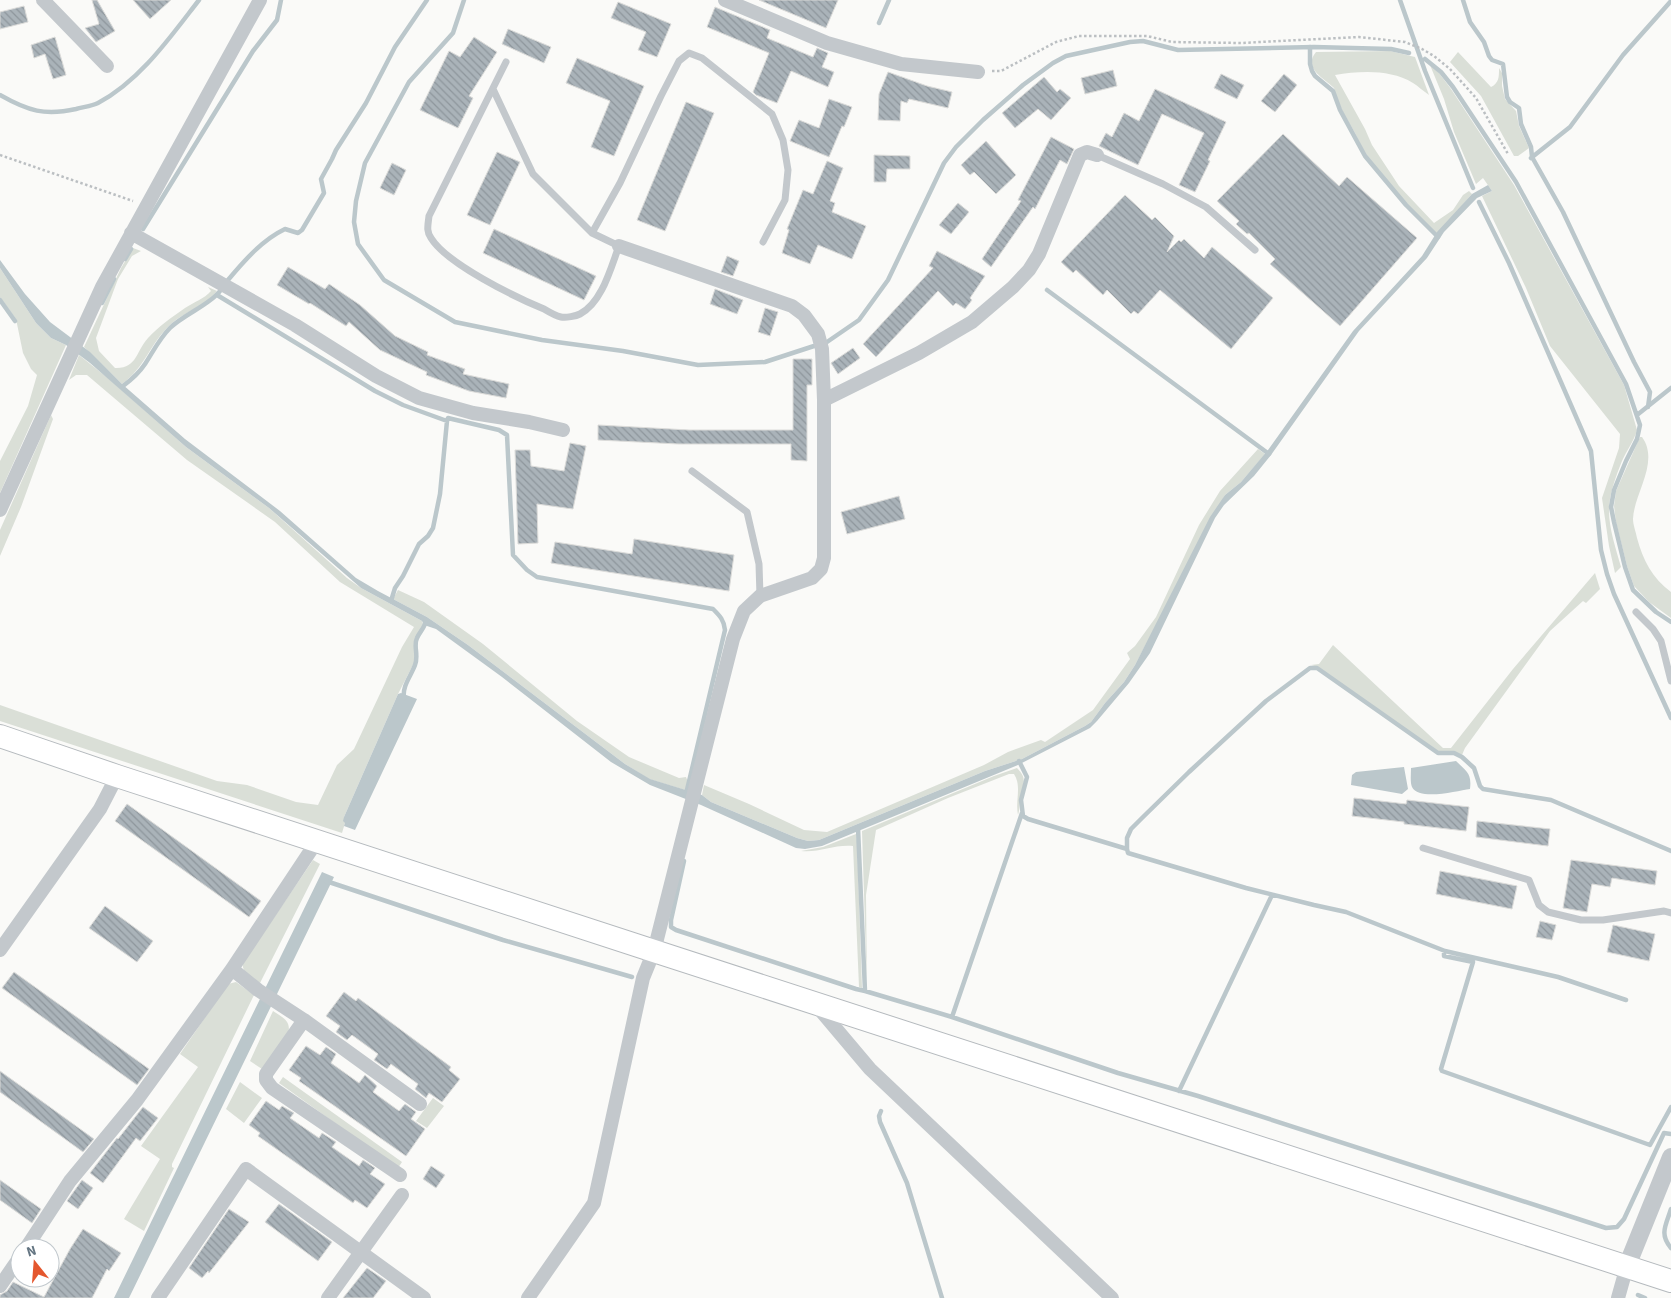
<svg xmlns="http://www.w3.org/2000/svg" width="1671" height="1298" font-family="'Source Sans 3',sans-serif">
<style>
.green{fill:#dadfd7}
.water{fill:#bbc7cb}
.lines{fill:none;stroke-linecap:round;stroke-linejoin:round}
.stream{stroke:#bbc7cb;stroke-width:4.5}
.building{fill:url(#building-back-hatch);stroke:#dcdcda}
.primary-casing{stroke:#b5babe;stroke-width:24}
.path{stroke:#bbbfc2;stroke-width:2.5;stroke-dasharray:2.5 2.5;stroke-linecap:butt}
.service{stroke:#c3c8cc;stroke-width:7}
.minor{stroke:#c3c8cc;stroke-width:14}
.tertiary{stroke:#c3c8cc;stroke-width:18}
.primary{stroke:#fff;stroke-width:22}
</style>
<defs>
<pattern id="building-back-hatch" width="6" height="6" patternUnits="userSpaceOnUse" patternTransform="scale(1.25)"><rect width="6" height="6" fill="#aab3b9"/><path d="M-1 5l2 2M0 0l6 6M5-1l2 2" fill="none" stroke="#8e969c"/></pattern>
</defs>
<rect width="100%" height="100%" fill="#fafaf8"/>
<path class="green" d="M1390,51L1415,57L1429,95C1423,91 1418,86 1413,83C1390,69 1360,71 1335,75L1365,129L1372,145L1399,186L1434,223L1453,210L1463,195L1469,191L1472,194L1437,234C1412,209 1387,185 1368,157C1363,150 1359,141 1355,133C1347,119 1338,105 1334,88C1326,79 1302,69 1316,52Z
M1458,52L1491,87C1499,83 1499,77 1499,68L1502,73V86L1505,99L1516,111L1519,126L1529,148L1518,156H1514L1481,96L1450,62Z
M1430,65L1439,73L1451,89L1514,185L1624,385L1637,430C1634,441 1627,450 1622,461C1616,476 1609,494 1609,510C1609,529 1616,549 1621,567L1615,573L1609,546L1602,498L1619,448L1620,434L1550,346L1526,288L1482,196L1492,191L1483,178L1476,184L1454,132L1444,99Z
M133,248L141,251L132,256L118,279L96,338L99,351L115,368C137,369 136,351 148,338C158,327 172,317 185,308C194,302 204,299 211,291L208,287L217,291C206,306 183,312 169,326C150,344 145,367 122,384L84,347L121,268Z
M0,268L36,323L51,338L66,345L0,493V461L28,406L37,375L31,369L23,353L16,319L0,297Z
M79,355L109,379L186,447L269,508L347,578L361,588L422,621L424,627L415,638L416,655L414,663L398,694L344,817L345,823L342,833L0,721V705L217,781L247,785L296,802L318,805L337,765L354,749L402,647L414,627L340,582L275,522L187,460L87,375H76L69,380Z
M51,415L53,419L21,507L0,556V530Z
M1640,437H1642C1660,462 1634,493 1633,519C1633,525 1636,532 1637,538C1643,560 1652,578 1671,592V618L1649,602L1634,586L1627,566L1616,522L1614,506L1616,491Z
M1258,449L1265,454L1241,482L1225,495L1135,665L1124,682L1105,703L1091,722L1085,726L1022,759L985,771L819,840L808,841L797,838L711,802L702,795L704,785L749,804L804,830L827,832L984,765L1008,752L1041,740L1045,742L1093,710L1130,659L1127,653L1135,646L1156,617L1199,525L1220,491Z
M1595,573L1600,589L1586,603L1583,601L1550,631L1465,748L1462,755L1455,752H1438L1318,667L1311,665L1319,664L1333,645L1443,748H1451L1513,669Z
M398,590L424,602L483,644L577,721L629,757L679,778L686,777L688,782L685,790L649,779L625,764L468,645L427,617L393,599Z
M1017,768C1029,780 1022,785 1020,799C1019,805 1020,809 1018,815C1015,801 1022,786 1014,774H1009L948,798L876,830L866,895L867,988L862,831L994,776Z
M856,834L857,841L862,988L859,987L853,846C835,844 819,853 801,851L823,847Z
M313,860L320,864L260,983C253,978 241,973 243,963Z
M236,982L254,995L172,1164V1167L174,1168L144,1231L124,1219L160,1159L141,1146L198,1067L180,1054L228,984Z
M273,1011C282,1017 292,1021 288,1034L262,1069L250,1061Z
M283,1077L402,1162L398,1168L279,1083Z
M240,1082L262,1098L244,1123L226,1109Z
M433,1098L444,1106L427,1128L416,1121Z"/>
<path class="water" d="M1488,185L1492,191L1477,198L1444,232L1427,258L1359,331L1271,455L1254,476L1224,505L1215,518L1150,653L1129,683L1097,721L1090,728L1018,765L822,846L805,849L796,848L701,805L650,785L611,762L502,677L436,629L424,625L422,621L361,588L269,508L186,447L90,363L66,345L51,338L36,323L0,268V260L25,294L50,322L90,352L122,384L185,439L280,511L356,578L378,591L427,617L468,645L625,764L650,779L702,795L711,802L797,838L808,841L819,840L985,771L1022,759L1085,726L1091,722L1105,703L1124,682L1135,665L1210,517L1225,495L1241,482L1268,450L1353,331L1422,256L1437,232L1472,194Z
M401,693L417,699L355,830L344,826L345,823L343,821L344,817L398,694Z
M1456,761C1466,771 1472,773 1470,789C1457,791 1419,801 1412,787C1410,782 1411,774 1411,768Z
M1404,767L1408,789L1402,794L1351,785L1352,775L1356,772Z
M322,872L334,877L129,1298H114Z"/>
<g class="lines">
<path class="stream" d="M464,0L453,33L409,82L365,163L356,201L354,222L358,244L384,280L455,322L542,340L623,351L698,365L765,362L814,346
M1400,0L1425,71L1473,188
M1463,0L1470,22L1484,42L1489,56L1492,60L1503,64L1507,97L1510,102L1519,108L1521,124L1531,147L1532,157L1563,212L1634,362L1650,392L1648,407
M879,23L889,0
M1310,47V64L1312,71L1315,76L1333,91L1340,110L1365,156L1406,205L1438,237
M1425,59L1441,72L1453,87L1516,182L1626,384L1640,425L1637,439L1626,461L1614,490L1611,507L1614,522L1625,567L1633,590L1656,612L1671,622
M0,95C28,111 45,116 76,109C83,107 92,106 98,103C140,81 171,36 199,0
M1531,158L1570,127L1623,55L1671,1
M1479,202L1509,263L1591,451L1601,550L1607,574L1614,594L1671,718
M143,229L253,51L277,20L281,0
M125,259L131,249
M228,280C244,261 262,240 285,229L298,233L302,230L324,193L321,179L332,159L336,150L366,103L395,47L427,0
M1047,290L1269,454
M217,295L375,391L403,405L447,421L448,418L452,419L499,430L507,435L513,555L527,570L537,577L713,609C720,616 724,620 725,630L686,794
M0,300L15,321
M102,303L114,279
M827,342L859,320L888,280L944,163L956,147L983,120L1023,85L1053,63L1066,56L1130,42L1143,41L1178,50L1314,47L1391,49L1409,53
M123,386C131,380 139,373 145,364C153,352 159,339 170,328C183,315 211,304 220,291
M1637,415L1671,388
M391,601L395,588L403,576L419,544L428,536L433,528L440,494L447,421
M404,698C402,686 411,676 415,665C419,655 413,646 417,638C420,631 425,628 426,620
M1019,761L1027,777L1021,800L1023,816L1028,819L1127,849L1128,853L1246,888L1314,905L1346,912L1445,951L1558,977L1626,1000
M858,828L865,991
M1127,849V838L1131,829L1142,818L1189,772L1266,701L1310,668H1317L1438,753H1454L1462,757L1474,768L1480,786L1483,789L1551,800L1671,851
M684,861L671,920V927L676,930L856,989L865,991L952,1017L1118,1073L1198,1096L1606,1228L1617,1227L1624,1219L1664,1133L1671,1134
M326,881L503,940L632,977
M1444,951V956L1473,962L1441,1069L1442,1071L1650,1145L1671,1107
M952,1017L1022,813
M1179,1091L1272,895
M881,1111L879,1116L880,1122L907,1183L942,1298
M1671,1209C1666,1225 1659,1234 1671,1248
M1638,1295L1645,1298"/>
</g>
<path class="building" d="M92,0H97L115,31L96,42L85,28L99,24Z
M133,0H171L150,19Z
M759,0H838L826,28Z
M618,2L671,24L657,57L638,50L646,32L611,18Z
M24,6L28,22L0,29V12Z
M715,7L770,30L767,38L813,57L817,48L828,53L822,67L834,72L828,87L791,71L777,103L756,95L753,92L769,53L707,27Z
M508,29L551,47L544,63L502,44Z
M55,37L66,75L53,79L45,54L34,58L31,45Z
M474,37L497,52L469,96L473,98L458,128L420,110L449,51L460,57Z
M577,58L644,86L614,156L591,147L610,101L566,83Z
M1113,70L1117,86L1085,94L1081,78Z
M888,72L927,86L952,92L948,108L909,99L907,103L901,101L900,121L878,120L879,94Z
M1221,74L1244,85L1237,99L1214,88Z
M1284,74L1297,85L1275,112L1261,101Z
M1044,77L1057,92L1060,89L1071,98L1051,120L1038,109L1015,128L1002,113Z
M1155,89L1226,122L1208,160L1210,161L1195,192L1179,185L1204,133L1162,114L1138,165L1099,146L1106,133L1112,137L1124,113L1139,121Z
M829,99L852,107L844,127L842,126L829,157L790,141L799,120L819,128Z
M686,102L714,113L665,231L637,220Z
M1283,134L1339,186L1347,177L1417,238L1340,326L1270,264L1275,259L1249,233L1247,234L1236,224L1239,221L1217,201Z
M1051,137L1074,149L1067,164L1060,160L1035,209L1033,207L991,267L982,259L1021,201L1018,200Z
M986,141L1016,175L996,194L974,172L970,175L961,165Z
M497,152L520,162L490,225L467,215Z
M874,155L910,156V169H887L886,182H874Z
M827,161L843,168L830,201L835,203L832,212L866,226L852,259L818,245L810,264L782,253L789,230L787,229L803,190L813,194Z
M392,163L406,170L394,195L380,188Z
M1125,195L1152,220L1155,217L1174,236L1167,252L1179,240L1181,242L1184,239L1204,258L1212,247L1273,298L1231,349L1160,290L1138,314L1134,311L1131,314L1107,290L1103,295L1076,270L1073,273L1061,262Z
M958,203L969,212L951,234L939,225Z
M494,229L596,276L584,300L483,253Z
M937,251L985,276L970,298L972,300L965,309L956,303L953,306L938,291L876,357L863,344L933,268L929,266Z
M727,256L739,261L733,276L721,272Z
M288,267L325,289L329,284L360,305L395,336L428,352L427,355L465,369L463,374L509,384L506,398L469,391L426,375L427,372L380,350L349,322L346,326L310,303L309,304L277,285Z
M715,289L743,300L737,314L710,304Z
M765,308L778,312L770,336L758,332Z
M853,348L860,358L838,374L831,363Z
M793,359H812V385H807V461L791,460V444H679L598,440V425L689,430H793Z
M570,443L586,446L573,509L537,504L538,543L518,544L515,450H530L531,466L564,471Z
M899,496L905,519L847,534L841,512Z
M634,539L734,555L729,591L551,563L555,542L632,554Z
M1354,798L1406,804L1407,800L1469,807L1466,831L1404,824V822L1352,816Z
M127,804L261,901L249,917L115,821Z
M1477,821L1550,829L1548,846L1476,837Z
M1571,860L1657,871L1655,885L1612,878L1610,887L1592,884L1587,912L1563,908Z
M1440,871L1517,886L1512,909L1436,894Z
M105,906L153,941L137,962L89,928Z
M1540,921L1556,925L1552,940L1536,937Z
M1613,925L1655,934L1649,961L1607,952Z
M14,972L149,1069L137,1085L2,988Z
M344,992L356,1001L358,998L451,1067L449,1070L460,1079L442,1102L429,1093L426,1098L415,1089L418,1084L391,1064L387,1069L374,1060L378,1054L352,1035L347,1040L336,1032L340,1026L326,1016Z
M306,1046L320,1055L326,1047L336,1054L331,1063L359,1083L365,1075L377,1086L373,1092L399,1111L405,1104L416,1112L411,1119L425,1129L406,1156L299,1081L301,1078L289,1070Z
M0,1071L94,1139L83,1152L0,1092Z
M266,1101L279,1110L282,1106L294,1113L290,1118L319,1138L322,1133L336,1142L332,1147L359,1166L363,1160L375,1168L370,1174L385,1184L367,1208L355,1200L353,1203L258,1136L260,1133L249,1125Z
M143,1107L158,1118L140,1141L136,1138L103,1183L90,1173L117,1138L118,1139Z
M431,1166L445,1175L436,1188L423,1179Z
M0,1180L41,1209L32,1223L0,1200Z
M82,1180L93,1188L78,1209L67,1201Z
M279,1204L332,1242L318,1261L265,1222Z
M229,1209L249,1222L209,1273L208,1271L202,1278L189,1268Z
M83,1229L121,1253L109,1271L107,1269L92,1298H0V1295L7,1291L13,1282L44,1297L70,1249Z
M367,1268L386,1281L373,1298H343Z"/>
<g class="lines">
<defs>
<path id="primary" d="M0,736L117,776L654,951L1671,1281"/>
</defs>
<use href="#primary" class="primary-casing"/>
<path class="path" d="M992,71H1001L1056,42L1079,36H1147L1172,42L1241,43L1359,37L1405,42L1422,49L1434,56L1450,69L1476,98L1508,154
M0,155L133,201"/>
<path class="service" d="M493,89L533,174L592,233L619,246C611,267 602,303 580,314C576,316 566,318 561,317C556,316 549,312 544,309C515,297 447,264 431,238C426,231 428,225 429,216L506,62
M1097,155L1163,184L1206,207L1255,250
M592,233L620,183L661,96L679,61L689,53L702,58L772,114L783,140L788,170L785,200L763,242
M692,471L747,512L759,564L760,596
M1636,612L1653,629L1661,641L1671,681
M1423,848L1529,880L1539,905L1548,912L1581,920H1603L1664,911L1671,913"/>
<path class="minor" d="M43,0L107,66
M725,0L827,43L901,64L978,72
M131,233L295,325L376,376L419,398L473,413L529,422L563,430
M824,400L919,353L972,322L1013,287L1029,270L1039,254L1080,155L1087,152L1097,155
M0,510L102,287L260,0
M0,950L100,809L117,776
M232,969L258,990L304,1020L420,1104
M816,1005L870,1069L1112,1298
M304,1020L266,1074V1080L272,1088L400,1175
M26,1248L70,1181L137,1100L232,969L317,841
M0,1286L20,1257
M158,1298L246,1169L424,1298
M328,1298L402,1195
M528,1298L594,1203L643,978L654,951L733,639L744,611L760,596L812,578L821,569L824,558V400L822,349L818,334L804,315L792,306L619,246
M1618,1298L1627,1266"/>
<path class="tertiary" d="M1627,1266L1671,1157"/>
<use href="#primary" class="primary"/>
</g>
<g transform="translate(35 1263) rotate(343)"><circle r="24" fill="#ffffff" stroke="#c1c8cd"/>
<path d="M0-4L9 19L0 12L-9 19Z" fill="#e4572e"/>
<text y="-8" font-size="14" font-weight="bold" text-anchor="middle" fill="#657683">N</text>
</g>
</svg>
